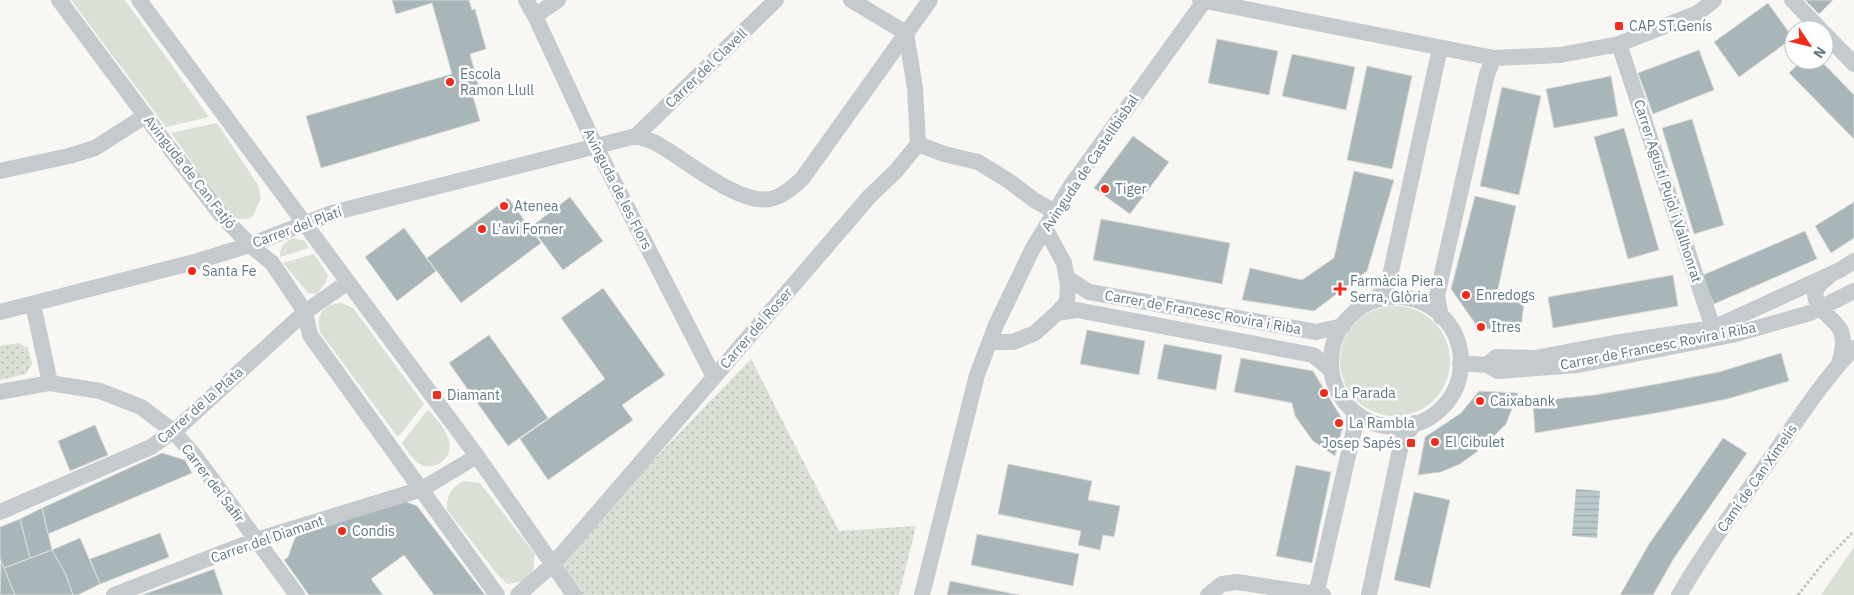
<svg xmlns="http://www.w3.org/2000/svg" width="1854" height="595" font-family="'IBM Plex Sans',sans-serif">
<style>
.grass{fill:#dae0d5}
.park{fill:url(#park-dots)}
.water{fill:url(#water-rules)}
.building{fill:#a8b5b9;stroke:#d9d9d7}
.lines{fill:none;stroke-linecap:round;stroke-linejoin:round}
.path{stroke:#c0c3c5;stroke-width:3;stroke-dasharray:2.5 2.5;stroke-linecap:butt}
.street{stroke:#c4cacd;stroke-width:16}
.poi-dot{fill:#f42b18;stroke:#fff;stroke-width:2}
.labels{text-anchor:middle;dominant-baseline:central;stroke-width:5;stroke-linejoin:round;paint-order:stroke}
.poi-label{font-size:14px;fill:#5f7882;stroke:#fff;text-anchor:start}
.street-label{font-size:14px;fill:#5f7882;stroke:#fff}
</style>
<defs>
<pattern id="park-dots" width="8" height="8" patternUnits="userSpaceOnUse" patternTransform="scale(1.25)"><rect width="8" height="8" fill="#dae0d5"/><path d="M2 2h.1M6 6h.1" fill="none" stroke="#b4bab2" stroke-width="1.8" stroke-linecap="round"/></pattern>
<pattern id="water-rules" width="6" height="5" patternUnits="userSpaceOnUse" patternTransform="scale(1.25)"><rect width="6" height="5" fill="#bacacc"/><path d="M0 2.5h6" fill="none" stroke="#9aa9ab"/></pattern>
</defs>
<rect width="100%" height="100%" fill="#f8f7f4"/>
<path class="grass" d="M71,0H125L209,117L166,127Z
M217,123L258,185L261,198L253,216L248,219H237L230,216L171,133Z
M293,238L305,241L309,248L280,257C279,247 285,242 293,238Z
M314,254L328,275L326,282L317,294L308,293L283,263Z
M342,303L353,308L424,404L400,435L397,436L320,332C315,315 325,303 342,303Z
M1340 361a55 55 0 1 1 110 0a55 55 0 1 1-110 0Z
M429,410C436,419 446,429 449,440C454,457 436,472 420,464C412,460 407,450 402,443L425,413Z
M463,481L480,483L535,554L533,571L521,582L507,584L497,574L447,510C446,496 451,488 463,481Z
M1854,547V595H1821Z"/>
<path class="park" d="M19,343L28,348L32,364L26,374L0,380V346Z
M751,359L839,531L916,526L899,595H574L552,565Z"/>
<path class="water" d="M1576,489L1600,491L1597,538L1572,536Z"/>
<path class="building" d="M392,0H469L472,10L475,9L486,49L470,54L480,91L472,93L480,121L321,168L306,116L452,74L432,3L396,14Z
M1805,0H1833L1819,14Z
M1768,3L1793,38L1739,77L1714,42Z
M1217,39L1278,51L1269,95L1208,83Z
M1699,50L1714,90L1653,114L1638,73Z
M1292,54L1355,67L1346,110L1282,96Z
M1803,60H1820L1854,95V139L1789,73Z
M1367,66L1412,76L1392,169L1347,160Z
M1611,76L1618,116L1554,128L1546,89Z
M1502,87L1541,96L1519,195L1480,186Z
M1692,119L1724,225L1694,234L1662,128Z
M1624,128L1659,250L1628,259L1594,137Z
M1133,136L1169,162L1130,214L1094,188Z
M1354,171L1394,180L1367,271L1314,311L1242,300L1250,268L1302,280L1334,258Z
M1475,196L1516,206L1495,302H1524L1521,329H1479L1451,289Z
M570,197L603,241L563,270L531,227Z
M508,198L541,243L461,303L427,258Z
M1854,202V238L1831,253L1815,226Z
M1101,219L1230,243L1222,284L1093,260Z
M404,228L436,271L397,301L365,257Z
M1805,231L1817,259L1714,304L1701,276Z
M1673,275L1678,306L1553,328L1548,297Z
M603,288L665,375L622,405L633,420L548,480L520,439L605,379L561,318Z
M1087,330L1145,341L1139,375L1080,364Z
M489,335L548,418L508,446L449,363Z
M1164,344L1222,355L1216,390L1157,379Z
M1781,353L1789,381L1727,399L1662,412L1535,433L1533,401L1595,395L1657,384L1719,372Z
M1241,358L1313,371L1344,422L1335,456L1313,441L1295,416L1292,403L1234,392Z
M1479,391L1518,393L1506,424L1488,442L1485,439L1475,447L1478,451L1460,464L1441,472L1418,475L1425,437L1461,413Z
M95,425L108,455L70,471L58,441Z
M1723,438L1747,453L1674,558L1653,595H1620L1649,544Z
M162,453L185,460L192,473L48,534L42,508Z
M1008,464L1092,481L1088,500L1120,506L1114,537L1103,535L1100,550L1078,545L1081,531L998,514Z
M1296,465L1331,472L1312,563L1276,556Z
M1414,492L1450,500L1430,588L1394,580Z
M404,501L417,506L485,595H434L404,555L371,579L383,595H309L284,560L288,557L296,535Z
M42,508L52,550L30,558L20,519Z
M20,519L30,558L4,568L0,558V527Z
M160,533L169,557L100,584L90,559Z
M977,534L1079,554L1073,586L971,565Z
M80,538L100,584L78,595H73L66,575L52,550Z
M52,550L66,575L73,595H15L4,568Z
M1,561L15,595H0Z
M214,569L223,595H142Z
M950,581L1019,595H947Z"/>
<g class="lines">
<path class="path" d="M1798,595L1825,561L1854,531"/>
<path class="street" d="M59,0L161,137L222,216L250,245L272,263L305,312L310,335L497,595
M139,0L477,456L574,595
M526,0L535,16L595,145L714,377
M851,0L906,33
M1200,0L1494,58L1560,55L1619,44L1698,13L1714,0
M1792,0L1821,30
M535,16L558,0
M1824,33L1854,64
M1619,44L1713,328L1715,338
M636,136L776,0
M918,144L944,154L978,162L1009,181L1034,200L1055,212
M0,171L69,156L95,148L145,116
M1829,276C1826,279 1820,283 1818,287C1807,304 1832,316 1840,329C1845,339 1843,353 1839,363
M1067,278L1089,292L1316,332L1343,326
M1331 362a65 65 0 1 1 130 0a65 65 0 1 1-130 0Z
M1374,300L1388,285L1440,48
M33,304L50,383
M0,312L198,261L250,245L332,213L636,136C642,138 648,140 654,142C683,157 737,205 770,199C782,197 793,187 802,179L930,0
M1057,313L1077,310L1313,355L1331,370
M1441,317L1437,296L1487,74L1494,58
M990,342H1013L1035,333L1057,313L1067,302L1068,285L1064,263L1045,228
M1460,363L1487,365L1498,371L1578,365L1732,335L1810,313L1854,291
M1487,365L1496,357L1535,358L1614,343L1713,328L1840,270L1854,261
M0,392L50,383L100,391L141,407L173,431L194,455L297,595
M0,512L151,447L180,426L305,312L348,282
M114,595L256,540L422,489L477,456
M518,595L552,565L562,554L869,197L896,171L918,144L915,88L906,33
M922,595L977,375L996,325L1032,250L1070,187L1205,0
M1208,595L1222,584L1237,582L1323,595
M1316,595L1354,430V413
M1369,595L1402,440L1415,423
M1679,595C1707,548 1739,503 1771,458C1797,421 1822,381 1854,348"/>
</g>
<g class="poi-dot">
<rect x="1614" y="21" width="10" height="10" rx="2.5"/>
<circle cx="450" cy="82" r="5"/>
<circle cx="1105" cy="189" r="5"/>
<circle cx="504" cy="206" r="5"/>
<circle cx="482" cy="229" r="5"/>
<circle cx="192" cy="271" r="5"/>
<path d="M1337.5 281.5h5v5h5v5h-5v5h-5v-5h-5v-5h5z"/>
<circle cx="1466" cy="295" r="5"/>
<circle cx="1481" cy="327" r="5"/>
<circle cx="1324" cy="393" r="5"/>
<rect x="432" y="390" width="10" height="10" rx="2.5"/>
<circle cx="1480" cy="401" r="5"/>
<circle cx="1339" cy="423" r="5"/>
<circle cx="1435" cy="442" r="5"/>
<rect x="1406" y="438" width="10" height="10" rx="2.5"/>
<circle cx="342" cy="531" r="5"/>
</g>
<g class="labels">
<g class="poi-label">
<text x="1629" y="26">CAP ST.Genís</text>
<text x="460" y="74">Escola<tspan x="460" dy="16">Ramon Llull</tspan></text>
<text x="1115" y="189">Tiger</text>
<text x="514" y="206">Atenea</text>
<text x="492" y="229">L'avi Forner</text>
<text x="202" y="271">Santa Fe</text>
<text x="1350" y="281">Farmàcia Piera<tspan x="1350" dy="16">Serra, Glòria</tspan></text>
<text x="1476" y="295">Enredogs</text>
<text x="1491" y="327">Itres</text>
<text x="1334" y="393">La Parada</text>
<text x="447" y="395">Diamant</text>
<text x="1490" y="401">Caixabank</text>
<text x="1349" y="423">La Rambla</text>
<text x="1445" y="442">El Cibulet</text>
<text x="1401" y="443" text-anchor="end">Josep Sapés</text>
<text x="352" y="531">Condis</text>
</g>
<g class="street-label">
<text transform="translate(706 68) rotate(-44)">Carrer del Clavell</text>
<text transform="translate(1090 163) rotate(-56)">Avinguda de Castellbisbal</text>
<text transform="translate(190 172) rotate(52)">Avinguda de Can Fatjó</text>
<text transform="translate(618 189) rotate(63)">Avinguda de les Flors</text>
<text transform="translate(1668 191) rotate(72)">Carrer Agustí Pujol i Vallhonrat</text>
<text transform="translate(297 227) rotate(-20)">Carrer del Platí</text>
<text transform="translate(1203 312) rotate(10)">Carrer de Francesc Rovira i Riba</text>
<text transform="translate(756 328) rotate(-49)">Carrer del Roser</text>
<text transform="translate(1658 346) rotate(-11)">Carrer de Francesc Rovira i Riba</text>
<text transform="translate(200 405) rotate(-41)">Carrer de la Plata</text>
<text transform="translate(1757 478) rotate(-55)">Camí de Can Ximelis</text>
<text transform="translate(213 483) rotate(53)">Carrer del Safir</text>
<text transform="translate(267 539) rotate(-19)">Carrer del Diamant</text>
</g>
</g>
<g transform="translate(1809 45) rotate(125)"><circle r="24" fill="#ffffff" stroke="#bfc9cd"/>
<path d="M0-4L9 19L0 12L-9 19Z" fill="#f42b18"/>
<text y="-8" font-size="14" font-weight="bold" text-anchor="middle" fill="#5f7882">N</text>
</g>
</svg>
